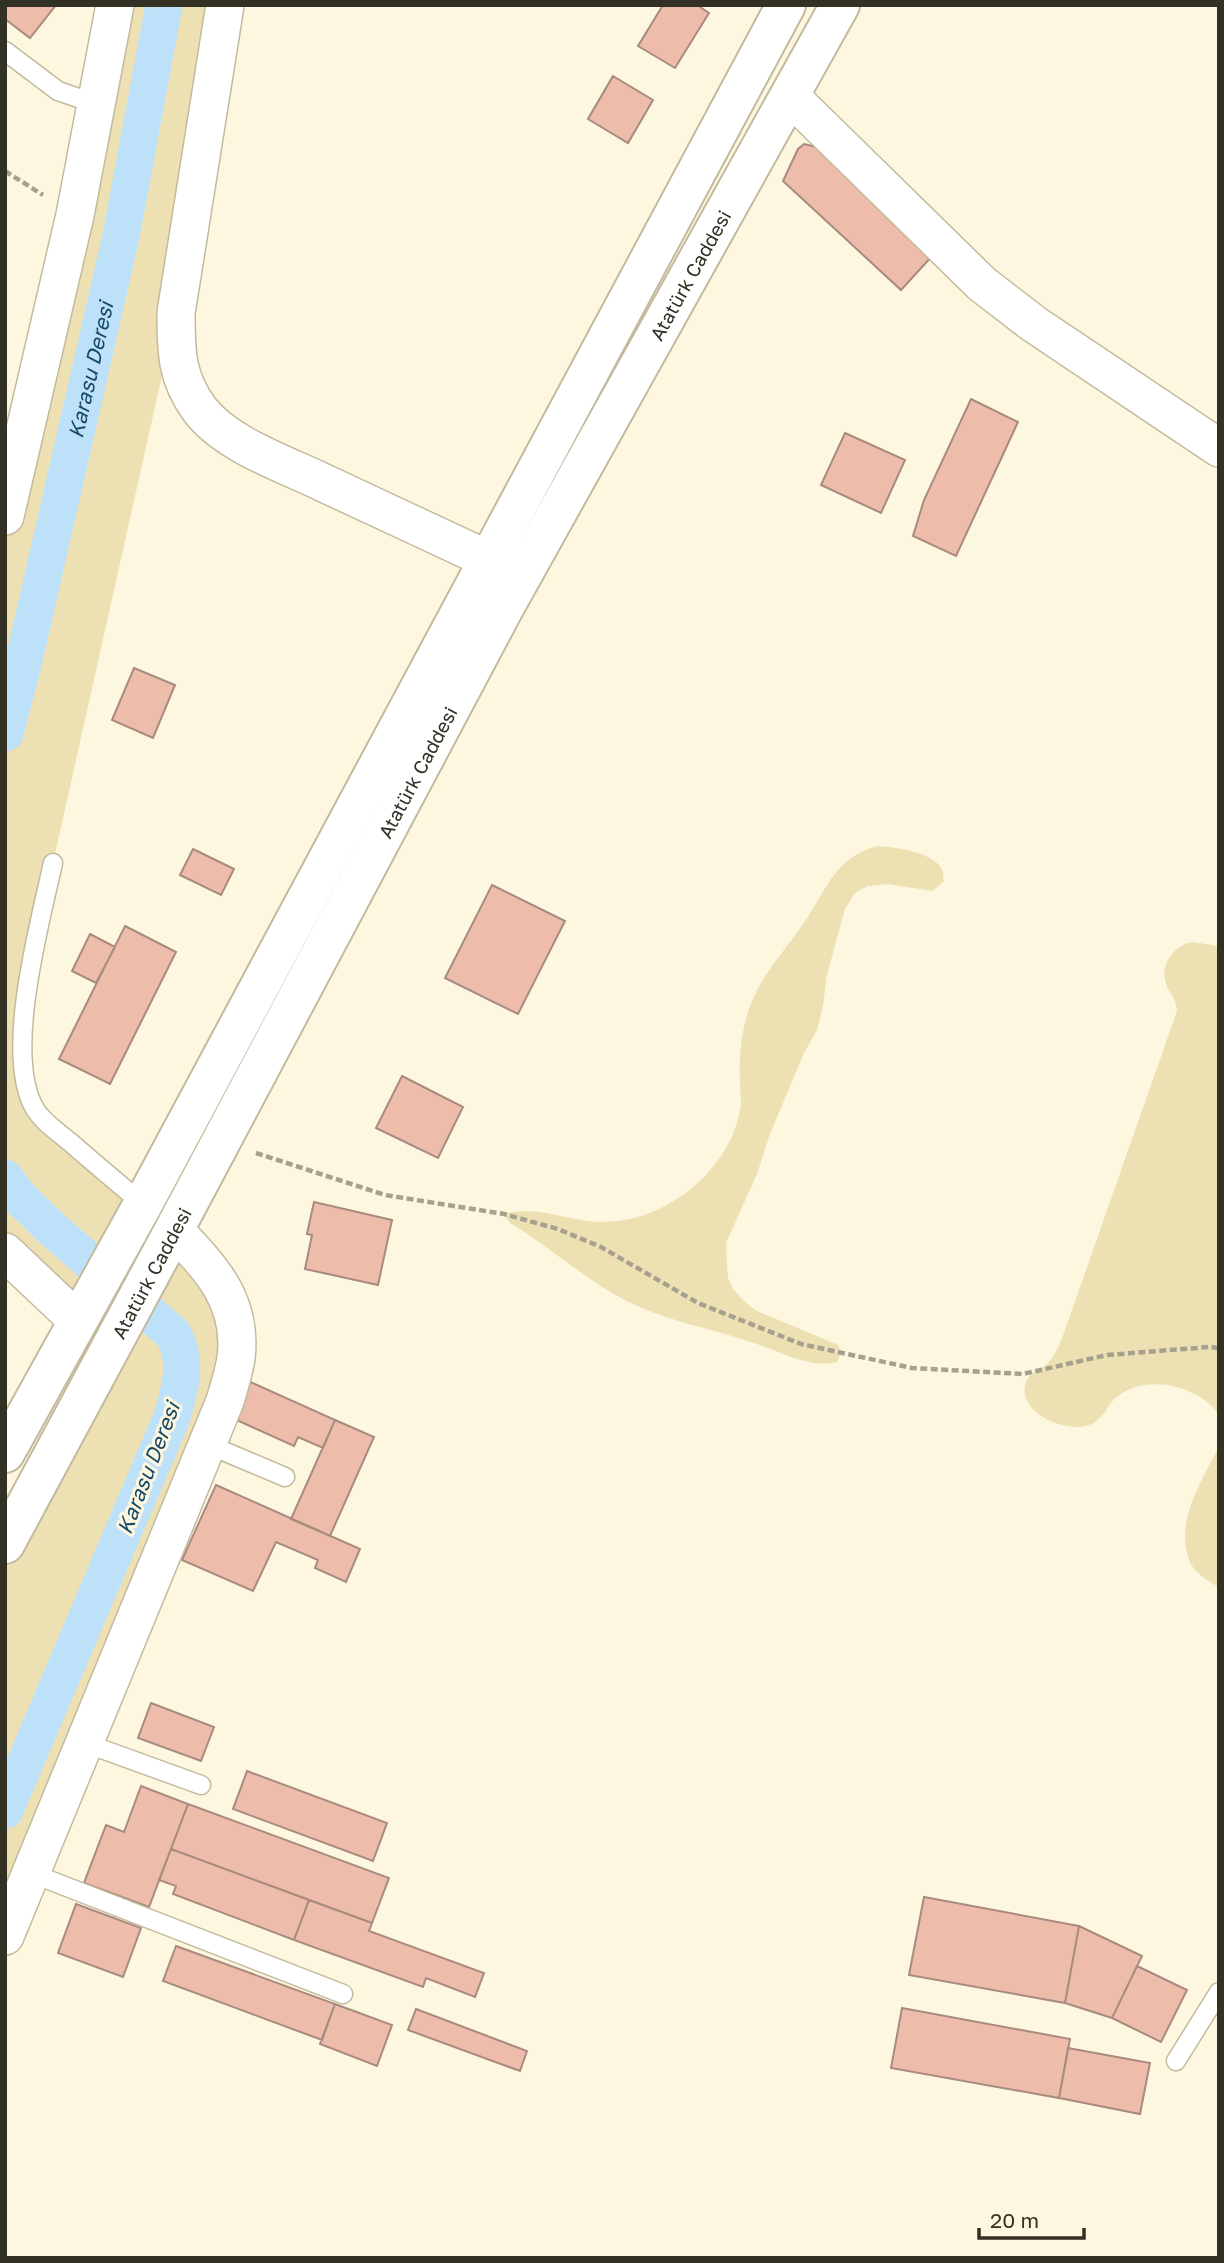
<svg xmlns="http://www.w3.org/2000/svg" width="1224" height="2263" font-family="'Golos Text',sans-serif">
<style>
.green{fill:#ede0b3}
.lines{fill:none;stroke-linecap:round;stroke-linejoin:round}
.canal{stroke:#bee1fa;stroke-width:37}
.building{fill:#eebcaa;stroke:#a88a80;stroke-width:2}
.lane-casing{stroke:#c3ba9e;stroke-width:21}
.street-casing{stroke:#c3ba9e;stroke-width:40}
.highway-casing{stroke:#c3ba9e;stroke-width:42}
.path{stroke:#a6a18e;stroke-width:4.5;stroke-dasharray:7 3.5;stroke-linecap:butt}
.lane{stroke:#fff;stroke-width:18}
.street{stroke:#fff;stroke-width:37}
.highway{stroke:#fff;stroke-width:38}
.labels{text-anchor:middle;dominant-baseline:central;stroke-width:6;stroke-linejoin:round;paint-order:stroke}
.street-label{font-size:19px;fill:#333024;stroke:#fef7df}
.water-label{font-size:21px;font-style:italic;fill:#164a69;stroke:#fef7df}
</style>
<rect width="100%" height="100%" fill="#fef7df"/>
<path class="green" d="M115,5H225L176,313L53,863L27,995L29,1094L103,1171L174,1230L236,1325L5,1936V1544L110,1350L5,1252V516Z
M877,846C894,847 935,852 942,870C944,873 943,877 944,881L933,891L887,884L868,886L855,893L845,909L827,975L823,1006L817,1030L804,1053L770,1134L757,1174L726,1243L728,1278L733,1289L744,1301L755,1310L838,1345L841,1353L837,1362C809,1369 780,1351 754,1343C714,1329 670,1322 631,1303C587,1282 552,1248 510,1223L504,1214C532,1206 559,1217 588,1221C615,1224 640,1219 665,1206C703,1186 736,1148 741,1103C741,1097 740,1089 740,1082C739,1058 741,1032 749,1009C762,972 789,947 809,915C829,883 838,857 877,846Z
M1192,942L1219,946V1414C1198,1386 1148,1373 1118,1396C1107,1404 1104,1420 1089,1425C1066,1434 1015,1412 1026,1382C1030,1372 1039,1371 1046,1365C1059,1354 1067,1323 1073,1307L1177,1011C1176,995 1167,992 1165,980C1161,962 1176,945 1192,942Z
M1219,1446V1587C1208,1581 1195,1574 1190,1562C1173,1524 1203,1479 1219,1446Z"/>
<g class="lines">
<g class="canal">
<path id="s1" d="M5,733L23,664L121,236L164,5"/>
<path d="M5,1178L20,1198L51,1228L173,1334C189,1362 180,1388 172,1417L5,1810"/>
</g>
</g>
<path class="building" d="M5,5H56L30,38L5,19Z
M663,5H697L709,13L675,68L638,46Z
M613,76L653,100L628,143L588,119Z
M804,144L816,147L933,255L901,290L783,181L798,149Z
M971,399L1018,422L956,556L913,536L924,500Z
M845,433L905,460L881,513L821,485Z
M134,668L175,685L153,738L112,720Z
M193,849L234,869L221,895L180,875Z
M492,885L565,921L518,1014L445,978Z
M125,926L176,952L110,1084L59,1059Z
M90,934L115,947L96,983L72,971Z
M402,1076L463,1107L438,1158L376,1128Z
M314,1202L392,1220L378,1285L305,1269L312,1235L307,1234Z
M246,1380L335,1420L323,1448L298,1437L294,1446L230,1417Z
M335,1420L374,1437L330,1536L291,1519Z
M216,1485L360,1549L346,1582L315,1568L318,1560L276,1542L253,1591L182,1560Z
M151,1703L214,1727L201,1761L138,1738Z
M247,1771L387,1823L373,1861L233,1809Z
M141,1786L188,1804L149,1907L84,1883L106,1825L124,1832Z
M188,1804L389,1878L372,1923L171,1849Z
M171,1849L309,1900L294,1940L173,1894L176,1886L159,1880Z
M924,1897L1079,1926L1065,2003L909,1975Z
M309,1900L372,1923L369,1931L484,1973L475,1997L426,1978L423,1987L294,1940Z
M76,1904L141,1928L123,1977L58,1953Z
M1079,1926L1142,1956L1112,2018L1065,2003Z
M176,1946L335,2004L322,2040L163,1981Z
M1137,1966L1187,1990L1161,2042L1112,2018Z
M335,2004L392,2025L377,2066L320,2044Z
M902,2008L1070,2039L1059,2098L891,2068Z
M416,2009L527,2051L520,2071L408,2030Z
M1068,2048L1150,2063L1140,2114L1059,2098Z"/>
<g class="lines">
<defs>
<path id="lane" d="M5,51L58,91L96,104
M53,863C40,923 3,1055 35,1109C43,1122 58,1132 70,1142C94,1163 119,1184 143,1204
M207,1444L285,1477
M85,1743L201,1785
M31,1873L343,1994
M1176,2061L1219,1992"/>
<path id="street" d="M225,5L176,313C176,351 176,378 200,410C227,445 285,464 324,483C379,509 434,534 489,560
M790,96L982,284L1034,324L1219,448
M5,516L75,215L115,5
M5,1252L78,1321
M5,1936L225,1401C229,1387 234,1372 236,1358C243,1301 211,1268 174,1230"/>
<g id="highway">
<path d="M5,1453L143,1204L786,5"/>
<path id="s2" d="M5,1544L174,1230L504,608L840,5"/>
</g>
</defs>
<use href="#lane" class="lane-casing"/>
<use href="#street" class="street-casing"/>
<use href="#highway" class="highway-casing"/>
<path class="path" d="M5,171L43,195
M256,1153L385,1195L504,1214L558,1229L601,1247L698,1303L801,1344L912,1368L1023,1374L1107,1355L1209,1347L1219,1348"/>
<use href="#lane" class="lane"/>
<use href="#street" class="street"/>
<use href="#highway" class="highway"/>
</g>
<g class="labels">
<g class="street-label">
<text stroke="none"><textPath href="#s2" startOffset="1442">Atatürk Caddesi</textPath></text>
<text stroke="none"><textPath href="#s2" startOffset="875">Atatürk Caddesi</textPath></text>
<text stroke="none"><textPath href="#s2" startOffset="308">Atatürk Caddesi</textPath></text>
</g>
<g class="water-label">
<text stroke="none"><textPath href="#s1" startOffset="373">Karasu Deresi</textPath></text>
<text transform="translate(148 1468) rotate(-69)">Karasu Deresi</text>
</g>
</g>
<rect width="1224" height="2263" fill="none" stroke="#333024" stroke-width="14"/>
<path d="M979 2228v10h105v-10" fill="none" stroke="#333024" stroke-width="3.5"/>
<text x="990" y="2228" font-size="21" fill="#333024" stroke="#fef7df" stroke-width="5" paint-order="stroke">20 m</text>
</svg>
